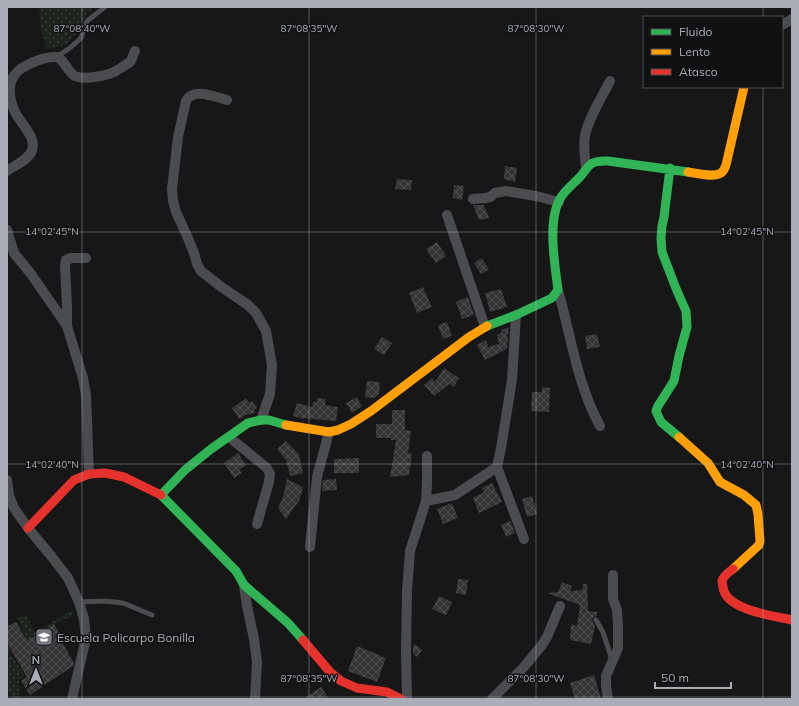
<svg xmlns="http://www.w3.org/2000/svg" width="799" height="706" font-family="Mulish,sans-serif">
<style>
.grass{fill:url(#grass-dots)}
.building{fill:url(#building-cross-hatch)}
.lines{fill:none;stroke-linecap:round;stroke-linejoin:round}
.lane{stroke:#4b4c50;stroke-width:5}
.street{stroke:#4b4c50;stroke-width:10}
.fast{stroke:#30b455;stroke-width:9}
.slow{stroke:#ff9f0a;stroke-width:9}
.jam{stroke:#e5322d;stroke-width:9}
.ticks{fill:none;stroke:#a8adb8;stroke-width:1;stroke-opacity:0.45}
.labels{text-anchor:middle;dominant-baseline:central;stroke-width:3;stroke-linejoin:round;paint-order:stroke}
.poi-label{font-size:12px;fill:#a8adb8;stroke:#111113;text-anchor:start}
.ticks-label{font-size:10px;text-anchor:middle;fill:#a8adb8;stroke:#111113;stroke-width:3;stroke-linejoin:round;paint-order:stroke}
</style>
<defs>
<pattern id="grass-dots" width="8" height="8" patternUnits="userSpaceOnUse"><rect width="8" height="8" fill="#1d241e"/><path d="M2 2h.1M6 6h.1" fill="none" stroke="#3b413d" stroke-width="1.8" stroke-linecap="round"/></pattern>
<pattern id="building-cross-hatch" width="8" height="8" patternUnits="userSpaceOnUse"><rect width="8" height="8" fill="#353536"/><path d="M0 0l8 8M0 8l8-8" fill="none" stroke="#4f5051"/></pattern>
</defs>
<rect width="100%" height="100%" fill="#171717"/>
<path class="grass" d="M39,7H94L87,13L78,31L66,45L47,49L41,30Z
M72,610L75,614L10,649V652L25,676L19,680L20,694V699H13L7,690V647L26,636L17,618L26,615L35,632Z"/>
<path class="building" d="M505,166L517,168L515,182L504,179Z
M397,179L412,180L411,190L395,189Z
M454,185L464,186L462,200L453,198Z
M473,205H484L489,218L479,220Z
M437,242L446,256L436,263L426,249Z
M482,258L489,270L481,274L474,263Z
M423,287L432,307L417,313L409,293Z
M501,289L507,307L490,312L485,293Z
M468,297L474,315L462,319L456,302Z
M447,322L452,336L443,339L438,325Z
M509,327L508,334L507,335L508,338L507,349L485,360L477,345L486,340L488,347L499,344L497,335L502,332L501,330Z
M597,334L600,347L587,349L585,336Z
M382,337L392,343L384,355L374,349Z
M444,368L459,378L454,387L449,384L434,396L424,385L432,378L435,382Z
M367,381L380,382L379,394L375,398L365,397Z
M542,387L550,388L549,412L531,411L532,392H542Z
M357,397L362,406L352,413L346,403Z
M246,398L249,403L252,401L257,408L254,410L255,413L246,415L239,419L232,408Z
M317,398L326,399L325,405L338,407L336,421L304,418V419L293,416L297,403L312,407L313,402H317Z
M392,410H405V430L411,431L408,453L412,454L409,475L390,477L396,440H391V438H376V424H392Z
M286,441L299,454L303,473L290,476L286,460L277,449Z
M238,453L246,465L239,470L242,473L234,478L224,463Z
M359,458V473H334V459Z
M287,479L303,487L299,501L286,519L278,508L283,497Z
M336,479L337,490L322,491L323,480Z
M492,483L502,502L479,513L473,498L484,492L482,488Z
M532,496L537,514L527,517L522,499Z
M452,503L458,518L443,524L437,509Z
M510,521L515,533L506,537L501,525Z
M458,579L468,580L466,595L456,593Z
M562,582L572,586L570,591L582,590L583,584H587L588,611L597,612V616L594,617L592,620L595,626L591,644L570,640L571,624L577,626L580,605L547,593L558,592Z
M439,596L452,602L446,615L432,609Z
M16,622L27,640L38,634H39L54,624L64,641L62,642L74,663L73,666L30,695L21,681L27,677L7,643V626Z
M415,644L422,650L417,657L413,653V647Z
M357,646L386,658L377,682L348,671Z
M594,675L601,699H575L570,683Z
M321,687L329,699H303Z"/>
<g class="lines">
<path class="lane" d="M56,57L70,48L81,38L87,21L105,7
M79,602L105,601L123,603L152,615
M596,620L603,632L612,660"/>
<path class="street" d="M782,25L792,19
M227,100C215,97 193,87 186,101L178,137L172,189L173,201L176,212L187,236L194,253L197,264L201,271L220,286L248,305L256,313L266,331L272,365L270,394L261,420
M586,168C585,158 583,147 585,136C588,119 602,97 610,81
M7,171C15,165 29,160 32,150C37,137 20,123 15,112C8,97 6,78 22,68C30,63 46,56 56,57C64,58 67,72 75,76C84,80 105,76 114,72C117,70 121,68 124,66C125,65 129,63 130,62C132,60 133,54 135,51
M473,199L485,198L490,197L495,193L506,191L536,196L559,202
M447,215L485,327
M7,230L14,253L31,274L67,326L83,378L86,395L89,474
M558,290C571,336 577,384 600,426
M67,326V307L65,266L66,260L71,258H86
M229,437L267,468L270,474L269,482L257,524
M497,467L524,539
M7,480L9,495L14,508L28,528L52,557L68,578L79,602L84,619L86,638L72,699
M426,501L455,495L497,467L501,448L512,380L516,315
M310,547L317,477L329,432
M244,585L247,606L254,639L257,662L255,699
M407,699L406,652L407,591L410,551L426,501L427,483V456
M492,699L523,668L542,645L547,637L560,606
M608,699L606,686V676L616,653L618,648V626L617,610L613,599V575"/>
<path class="fast" d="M670,168L664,217L662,226L661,238L662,252L677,291L686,311L687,327L679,356L674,381L658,406L656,411L661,422L679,437
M487,326L516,315L552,298L558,290C555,265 547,221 560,199C564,191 572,185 578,179C590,167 587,160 608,161L688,172
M161,495L185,470L211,449L248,423L261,420H269L286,425
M161,495L236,571L244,585L288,623L303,640"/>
<path class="slow" d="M688,172C697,173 713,178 721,173C724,171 725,168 726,165L744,87
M286,425L329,432L338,430L351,424L371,411L469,337L487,326
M679,437L708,463L720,482L744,495L756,505L758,514L760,541L759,545L733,569"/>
<path class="jam" d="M28,528L74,480L89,474L105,473L124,477L161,495
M733,569C729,572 723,576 722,581C722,582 723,586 723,587C725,610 774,616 792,620
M303,640L330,672L341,681L357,688L387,692L401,699"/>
</g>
<path class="ticks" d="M82,7V699M309,7V699M536,7V699M763,7V17M763,87V699M7,232H792M7,464H792M7,697H792"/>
<defs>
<symbol id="school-square" viewBox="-11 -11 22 22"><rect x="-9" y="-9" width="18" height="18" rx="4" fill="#757880" stroke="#111113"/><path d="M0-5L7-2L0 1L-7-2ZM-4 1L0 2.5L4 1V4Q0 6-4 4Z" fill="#fff"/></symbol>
</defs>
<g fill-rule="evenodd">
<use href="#school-square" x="34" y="627" width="20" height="20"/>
</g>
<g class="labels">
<g class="poi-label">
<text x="57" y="637">Escuela Policarpo Bonilla</text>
</g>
</g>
<g class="ticks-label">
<text x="82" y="32">87°08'40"W</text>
<text x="309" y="32">87°08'35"W</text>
<text x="536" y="32">87°08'30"W</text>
<text x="52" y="235">14°02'45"N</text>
<text x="747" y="235">14°02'45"N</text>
<text x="52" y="468">14°02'40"N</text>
<text x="747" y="468">14°02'40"N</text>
<text x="309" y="682">87°08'35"W</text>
<text x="536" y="682">87°08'30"W</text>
</g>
<rect width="799" height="706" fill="none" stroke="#a8adb8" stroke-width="16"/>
<rect x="643" y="16" width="140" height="72" fill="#111113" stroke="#4d4f55"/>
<rect x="651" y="29" width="20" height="6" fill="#30b455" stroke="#4d4f55"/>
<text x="679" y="36" font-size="12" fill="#a8adb8">Fluido</text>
<rect x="651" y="49" width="20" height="6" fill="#ff9f0a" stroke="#4d4f55"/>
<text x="679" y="56" font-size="12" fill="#a8adb8">Lento</text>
<rect x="651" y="69" width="20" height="6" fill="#e5322d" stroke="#4d4f55"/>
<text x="679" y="76" font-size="12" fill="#a8adb8">Atasco</text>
<g transform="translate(36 670)" stroke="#111113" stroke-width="3" paint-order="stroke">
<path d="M0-3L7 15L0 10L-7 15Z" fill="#a8adb8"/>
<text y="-6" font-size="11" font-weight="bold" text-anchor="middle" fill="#a8adb8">N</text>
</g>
<path d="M655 682v6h76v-6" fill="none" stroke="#a8adb8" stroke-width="2"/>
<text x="661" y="682" font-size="12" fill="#a8adb8" stroke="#111113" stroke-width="3" paint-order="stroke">50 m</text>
</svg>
